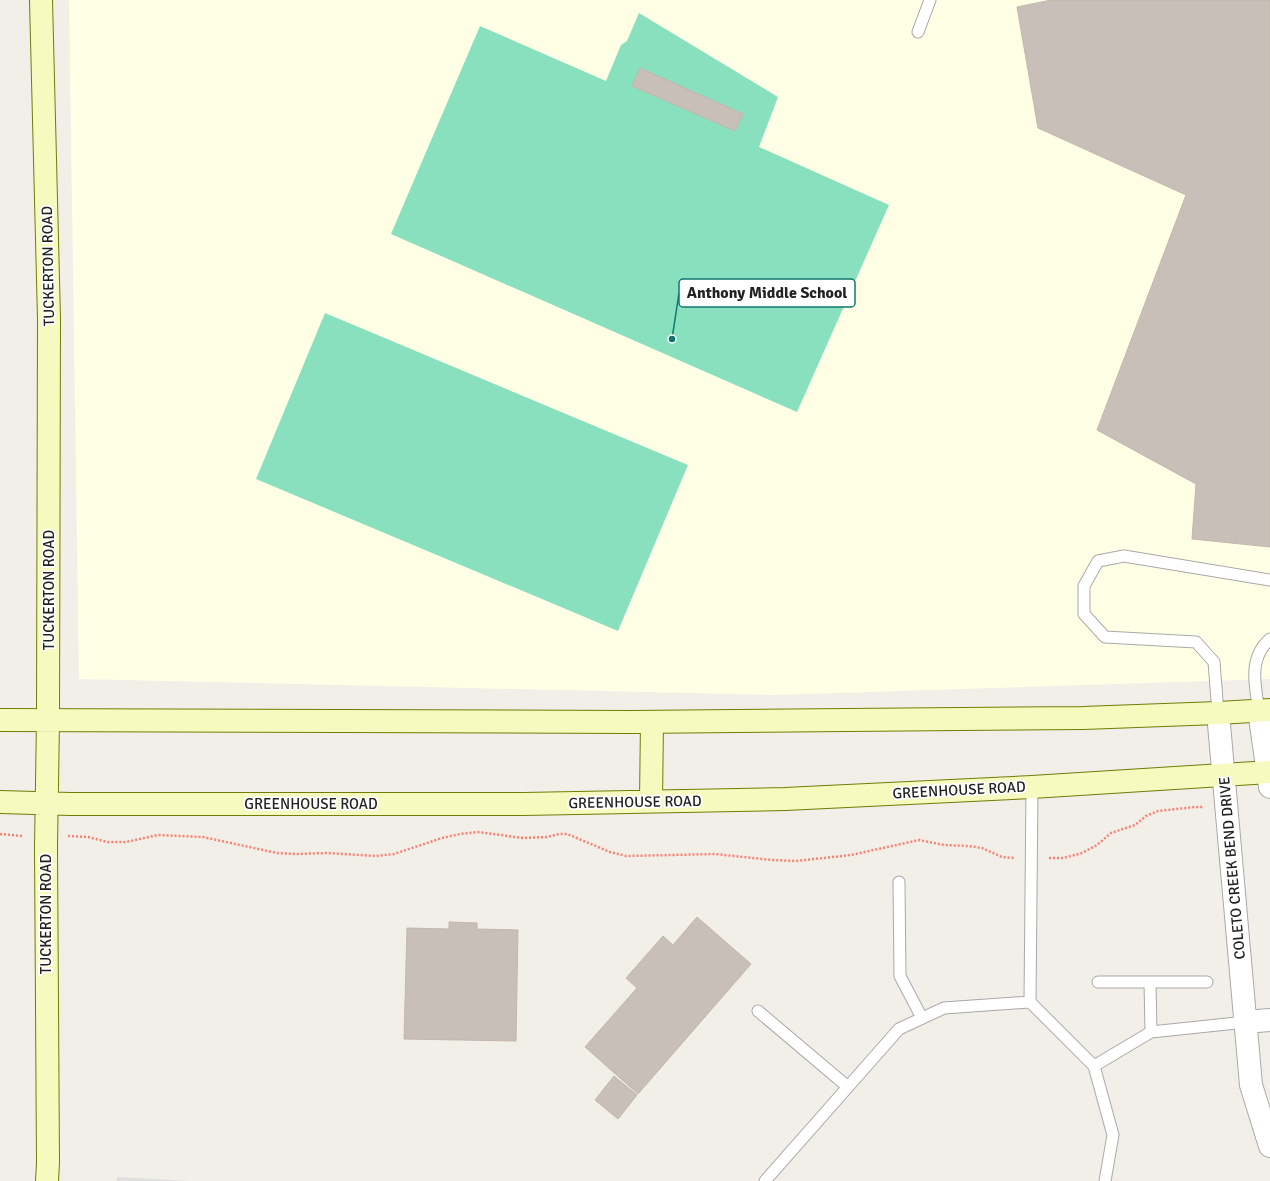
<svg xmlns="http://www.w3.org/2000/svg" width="1270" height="1181" font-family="Signika,sans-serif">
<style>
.residential{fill:#e0dfdf}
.education{fill:#ffffe5}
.pitch{fill:#88e0be}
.building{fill:#c7bfb8;stroke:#c4b6ab}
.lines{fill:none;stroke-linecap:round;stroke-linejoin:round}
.lane-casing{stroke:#a9a9a9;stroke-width:13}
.street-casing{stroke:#a9a9a9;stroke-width:24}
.secondary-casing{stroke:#707d05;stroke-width:24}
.path{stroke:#fa8072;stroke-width:2.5;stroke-dasharray:2 2;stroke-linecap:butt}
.lane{stroke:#fff;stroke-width:11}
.street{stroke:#fff;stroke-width:22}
.secondary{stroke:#f7fabf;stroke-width:22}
.labels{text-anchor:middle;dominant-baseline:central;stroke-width:3.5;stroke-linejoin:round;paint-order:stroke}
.street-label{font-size:15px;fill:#222;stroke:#fff}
.leader{fill:none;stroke:#0f766e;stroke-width:1.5}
.callout-dot{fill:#0f766e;stroke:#fff;stroke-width:1.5}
.callout{fill:#fff;stroke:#0f766e;stroke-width:1.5}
.callout-label{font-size:16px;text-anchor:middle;font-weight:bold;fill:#222}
</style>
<rect width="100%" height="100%" fill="#f2efe9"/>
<path class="residential" d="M117,1177L189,1181H117Z"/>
<path class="education" d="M69,0H1270V679L775,695L79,679Z"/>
<path class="pitch" d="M639,13L778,97L759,147L889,205L797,412L391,234L480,26L606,81L621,45L627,41Z
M325,313L688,465L618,631L256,479Z"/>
<path class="building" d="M1051,0H1270V547L1192,539L1196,484L1097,430L1186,195L1038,128L1017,7Z
M640,68L743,114L735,131L632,86Z
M697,917L751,964L638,1094L585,1047L637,988L626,978L663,936L673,945Z
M449,922L477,923V929L518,930L516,1041L404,1039L407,928L449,929Z
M614,1076L637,1095L618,1119L595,1100Z"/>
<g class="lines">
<defs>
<path id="lane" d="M918,32L930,0
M1259,711C1255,686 1248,658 1270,639
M1218,713L1214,662L1196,642L1105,637L1084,614V586L1098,561L1124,556L1270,580
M1032,787L1030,1002L1094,1066L1151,1032L1246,1022
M899,882L900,976L922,1018
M1098,982H1207
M1150,982L1151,1032
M758,1011L848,1087
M1094,1066L1113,1135L1105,1181
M765,1181L899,1029L944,1008L1030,1002"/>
<path id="street" d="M1259,711L1270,787
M1218,713L1251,1085L1270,1146
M1246,1022L1270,1020"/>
<path id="secondary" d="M41,0L49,319L48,720L46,848L48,1163L47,1181
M0,720L631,722L1083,718L1218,713L1270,710
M651,801L652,722
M0,802L70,804H523L785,799L1032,787L1270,772"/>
</defs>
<use href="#lane" class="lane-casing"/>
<use href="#street" class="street-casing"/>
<use href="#secondary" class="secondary-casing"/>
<path class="path" d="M0,834L23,836
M68,836L88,837L107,842H126L158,835L203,837L277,853L297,854L328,853L376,856L394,854L442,838L460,834L478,832L523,838L547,837L559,834H567L610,852L626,856L715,854L772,860L796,861L851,855L919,840L944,845L968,846L982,848L1002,857L1014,858
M1049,858H1063L1082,853L1097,845L1111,833L1135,825L1146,816L1158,811L1195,807H1204"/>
<use href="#lane" class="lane"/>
<use href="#street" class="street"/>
<use href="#secondary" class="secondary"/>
</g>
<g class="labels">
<g class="street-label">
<text transform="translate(48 266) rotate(-91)">TUCKERTON ROAD</text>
<text transform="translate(49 590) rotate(-90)">TUCKERTON ROAD</text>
<text transform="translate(959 790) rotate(-3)">GREENHOUSE ROAD</text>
<text transform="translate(635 802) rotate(-1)">GREENHOUSE ROAD</text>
<text x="311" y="804">GREENHOUSE ROAD</text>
<text transform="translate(1232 868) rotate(-95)">COLETO CREEK BEND DRIVE</text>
<text transform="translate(46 914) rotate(-90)">TUCKERTON ROAD</text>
</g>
</g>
<path class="leader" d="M672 339L679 293"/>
<circle class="callout-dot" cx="672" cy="339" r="4"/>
<rect class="callout" x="679" y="279" width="176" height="28" rx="4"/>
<g class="callout-label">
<text x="767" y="298">Anthony Middle School</text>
</g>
</svg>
